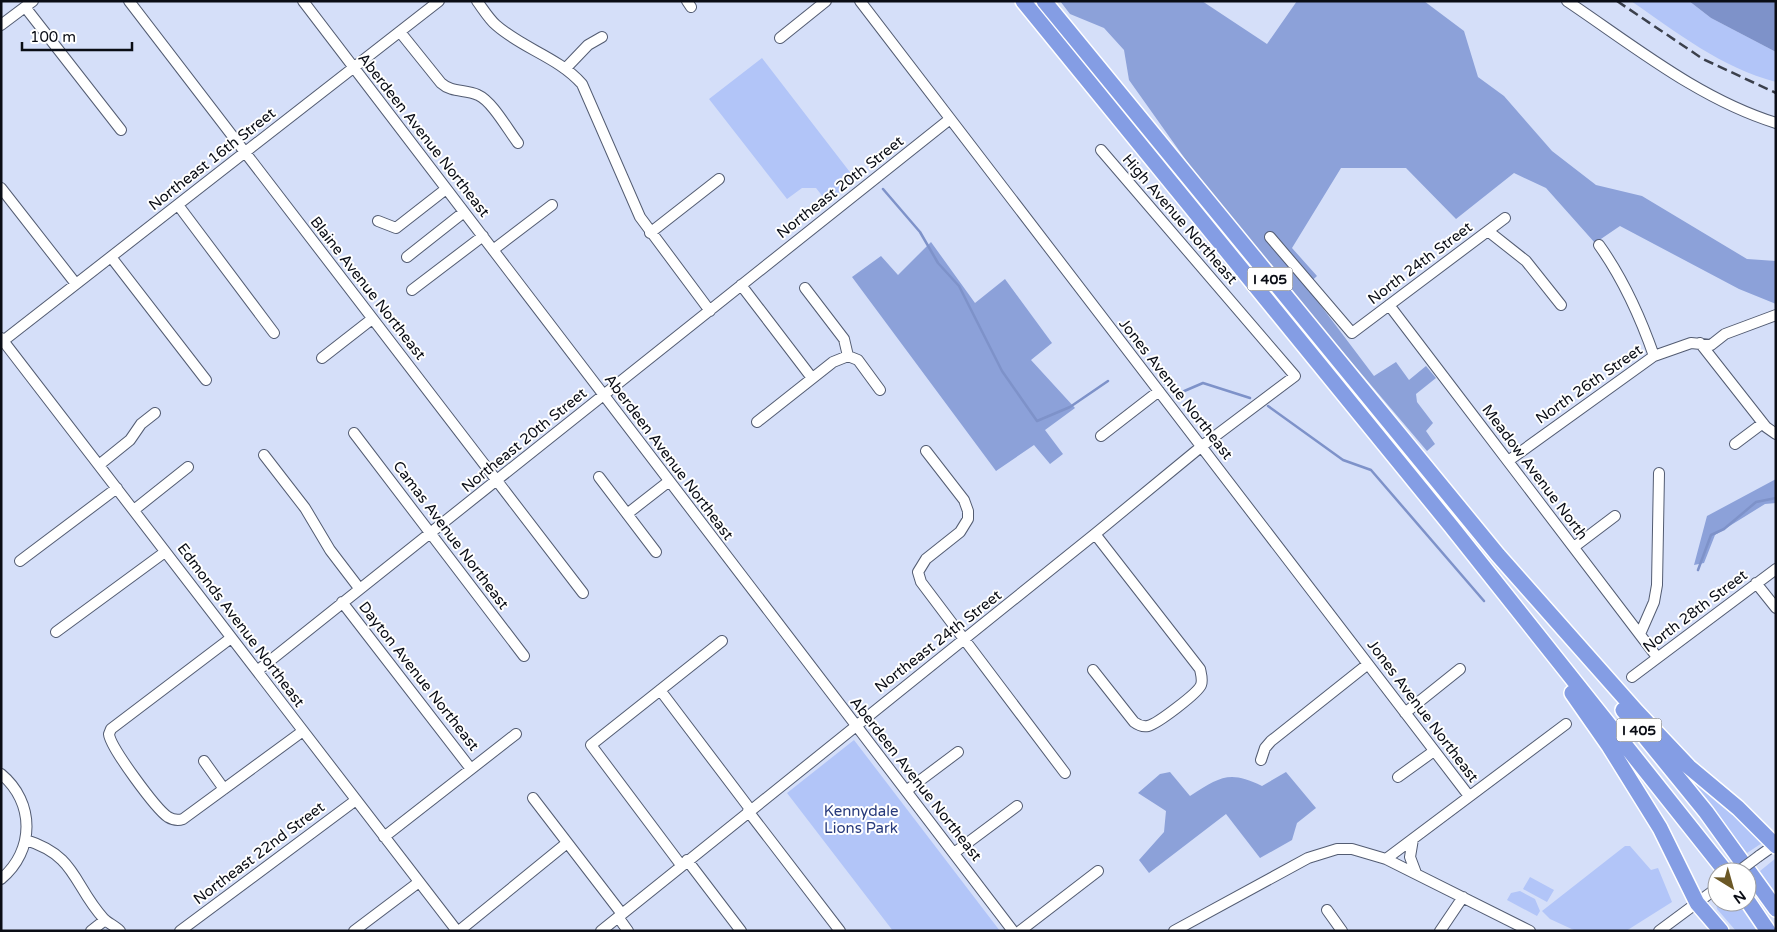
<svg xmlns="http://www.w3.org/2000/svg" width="1777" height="932" font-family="'Varela Round',sans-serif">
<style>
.green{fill:#b2c5f8}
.forest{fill:#8ca1d9}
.water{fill:#7e92c9}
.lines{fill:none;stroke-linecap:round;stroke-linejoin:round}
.stream{stroke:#7e92c9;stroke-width:2.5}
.minor-casing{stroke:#535c72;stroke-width:12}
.highway-casing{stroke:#fff;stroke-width:18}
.minor{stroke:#fff;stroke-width:10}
.highway{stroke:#849de4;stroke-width:15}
.rail{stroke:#3b404c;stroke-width:2.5;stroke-dasharray:10 5;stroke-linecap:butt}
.minor-bridge-casing{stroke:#535c72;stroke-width:12;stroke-linecap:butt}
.minor-bridge{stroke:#fff;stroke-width:10}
.labels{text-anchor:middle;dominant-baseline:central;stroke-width:4;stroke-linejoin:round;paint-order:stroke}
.shield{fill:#fff;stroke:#54565b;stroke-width:1}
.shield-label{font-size:14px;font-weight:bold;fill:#0a0d15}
.street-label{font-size:15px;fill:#0a0d15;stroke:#fff}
.park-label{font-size:15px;fill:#273a7c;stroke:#fff}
</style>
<rect width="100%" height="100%" fill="#d5dff9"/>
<path class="green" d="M1631,1H1689L1711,18L1776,52V82C1722,68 1676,32 1631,1Z
M762,58L856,180L827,202L816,188H802L787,199L709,99Z
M854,740L1000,931H893L787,793Z
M1679,767L1753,832L1762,843L1747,853Z
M1625,846H1630L1651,870L1658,868L1672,902L1626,931H1576L1550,919L1542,911Z
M1776,858V894L1760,871Z
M1530,877L1554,890L1547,902L1523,889Z
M1520,891L1535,899L1540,911L1537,916L1507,900L1511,893Z
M1718,902H1737L1757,931H1736L1717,909L1716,904Z"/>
<path class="forest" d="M1060,1H1202L1267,44L1297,1H1424L1464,31L1478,77L1504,96L1552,151L1596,185L1642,196L1747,259L1776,261V304L1739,289L1620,226L1595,243L1546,188L1514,173L1456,219L1406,168H1341L1292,248L1317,276L1306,286L1374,376L1396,362L1409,380L1426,366L1436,378L1416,394L1417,402L1433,423L1426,431L1435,444L1427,451L1320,325L1237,232L1129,80L1124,50L1104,28L1070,14Z
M931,242L975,303L1005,279L1052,343L1031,360L1075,408L1045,430L1063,454L1050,464L1034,445L996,471L852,277L881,256L898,275Z
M1776,479V503L1765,504L1715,535L1704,563L1694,565L1707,516Z
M1170,772L1190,796C1220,777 1229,770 1262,786L1286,772L1316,808L1297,823L1292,840L1260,858L1226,814L1149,873L1139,860L1164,832L1166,811L1138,793L1160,774Z"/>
<path class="water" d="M1689,1H1776V52L1711,18Z"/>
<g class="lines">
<path class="stream" d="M883,189L920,232L938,263L959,286L1002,371L1037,421L1070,407L1108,381
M1182,392L1203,383L1250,398
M1268,406L1343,460L1371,470L1484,601
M1698,570L1711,535L1724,529L1756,502L1776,498"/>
<defs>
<path id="minor" d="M129,1L583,593
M303,1L1013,931
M477,1C483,9 489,19 496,25C523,49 558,57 582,84L640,217L710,311
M687,1L691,7
M860,1L1469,796
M1567,1C1634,46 1699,99 1776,123
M25,7L121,130
M1,25L33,1
M400,32L441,83C452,93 465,89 478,95C492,101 508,130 518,143
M780,38L826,1
M566,68L588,45L602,37
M1,188L76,284
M178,205L274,333
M378,221L396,228L446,189
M1488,231L1526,261L1561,305
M650,233L719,179
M1270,237L1352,333L1505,218
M1599,245C1624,280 1640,316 1654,356
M493,250L552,205
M111,257L206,380
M407,257L464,212
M741,285L812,378
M805,288L844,339L848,356L858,360L880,390
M412,290L483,236
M1389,305L1657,657
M1,338L457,931
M3,341L439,1
M1700,343L1766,427L1776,434
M322,358L372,319
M757,422L833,362L848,356
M354,433L524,656
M1101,436L1159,391
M1735,444L1763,423
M926,451L964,500L968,511V519L960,532L926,559L918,572L921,582L1065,773
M264,455L305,508L330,550L359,588
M1508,461L1654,356L1691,343L1711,345L1725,334L1776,315
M99,465L130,440L141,424L155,413
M599,477L656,552
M134,510L188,467
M627,514L668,482
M1574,547L1615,516
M20,561L117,488
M1756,583L1776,608
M342,602L471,769
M56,632L165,552
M1640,634L1654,602L1657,585L1659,473
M231,638L111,729L109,734C110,747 156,809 168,817C173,820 177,821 183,819L303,731
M1093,670L1134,722C1138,725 1143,727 1148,726C1157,724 1198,693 1201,685C1203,680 1201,674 1200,669L1095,534
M257,671L950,119
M1632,677L1776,569
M660,690L750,809
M1405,713L1460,669
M1261,760L1265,748L1271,741L1368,664
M204,761L224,789
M1,774C35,802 35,851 1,879
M1398,777L1434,751
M906,791L958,752
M533,798L622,914
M748,811L840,931
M384,837L516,734
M1413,839L1410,857L1416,873
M26,840C77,856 73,885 104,919C108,923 115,926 120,931
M954,853L1017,806
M1759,856L1776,844
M1386,859L1566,724
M687,860L741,931
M681,865L591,745L722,641
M1327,910L1342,931
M618,917L628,931
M91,931L105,920
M180,931L356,800
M354,931L419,882
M459,931L567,843
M601,931L1095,534L1202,446L1295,376L1101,150
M1020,931L1098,871
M1174,931L1308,858L1337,849H1352L1386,859L1530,931
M1440,931L1463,897
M1659,931L1717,888"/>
<path id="highway" d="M1023,1L1451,526L1726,872
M1044,1L1498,555L1637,712L1689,767L1738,808L1776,846
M1572,693L1609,746L1660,828L1697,903L1721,931
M1623,710L1706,812L1776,909
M1747,900L1768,931"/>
</defs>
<use href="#minor" class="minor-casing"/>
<use href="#highway" class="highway-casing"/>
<use href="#minor" class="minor"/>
<use href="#highway" class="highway"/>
<path class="rail" d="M1617,1L1703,59L1776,93"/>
<defs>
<path id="minor-bridge" d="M1739,871L1759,856"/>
</defs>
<use href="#minor-bridge" class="minor-bridge-casing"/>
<use href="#minor-bridge" class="minor-bridge"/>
</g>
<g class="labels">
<g class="shield">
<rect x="1247.5" y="267.5" width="45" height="23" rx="4"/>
<rect x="1616.5" y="718.5" width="45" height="23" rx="4"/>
</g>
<g class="shield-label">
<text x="1270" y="279">I 405</text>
<text x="1639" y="730">I 405</text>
</g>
<g class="street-label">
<text transform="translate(424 135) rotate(52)">Aberdeen Avenue Northeast</text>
<text transform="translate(212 159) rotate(-38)">Northeast 16th Street</text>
<text transform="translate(840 187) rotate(-38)">Northeast 20th Street</text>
<text transform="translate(1180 219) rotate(49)">High Avenue Northeast</text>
<text transform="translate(1420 263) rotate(-37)">North 24th Street</text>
<text transform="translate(368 288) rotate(52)">Blaine Avenue Northeast</text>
<text transform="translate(1589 384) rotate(-35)">North 26th Street</text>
<text transform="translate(1176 389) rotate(52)">Jones Avenue Northeast</text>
<text transform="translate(524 440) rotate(-39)">Northeast 20th Street</text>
<text transform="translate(669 457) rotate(53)">Aberdeen Avenue Northeast</text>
<text transform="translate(1535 472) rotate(53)">Meadow Avenue North</text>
<text transform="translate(451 535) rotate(53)">Camas Avenue Northeast</text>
<text transform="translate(1695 611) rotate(-37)">North 28th Street</text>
<text transform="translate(241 625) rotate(53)">Edmonds Avenue Northeast</text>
<text transform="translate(938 641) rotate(-38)">Northeast 24th Street</text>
<text transform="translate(419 676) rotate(52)">Dayton Avenue Northeast</text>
<text transform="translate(1423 711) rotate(53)">Jones Avenue Northeast</text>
<text transform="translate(916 779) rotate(52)">Aberdeen Avenue Northeast</text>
<text transform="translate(259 853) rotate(-37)">Northeast 22nd Street</text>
</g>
<g class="park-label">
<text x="861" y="811">Kennydale<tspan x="861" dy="17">Lions Park</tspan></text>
</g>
</g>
<rect width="1777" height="932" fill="none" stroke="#0a0d15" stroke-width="5"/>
<g transform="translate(1732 887) rotate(143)"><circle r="24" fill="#ffffff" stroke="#9d9ea1"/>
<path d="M0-4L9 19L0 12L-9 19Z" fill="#6b5826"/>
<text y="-8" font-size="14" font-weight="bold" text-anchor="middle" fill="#0a0d15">N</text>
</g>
<path d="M22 42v8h110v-8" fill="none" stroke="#0a0d15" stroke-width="2.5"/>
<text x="30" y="42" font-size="15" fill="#0a0d15" stroke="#ffffff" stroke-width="4" paint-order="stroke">100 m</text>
</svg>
